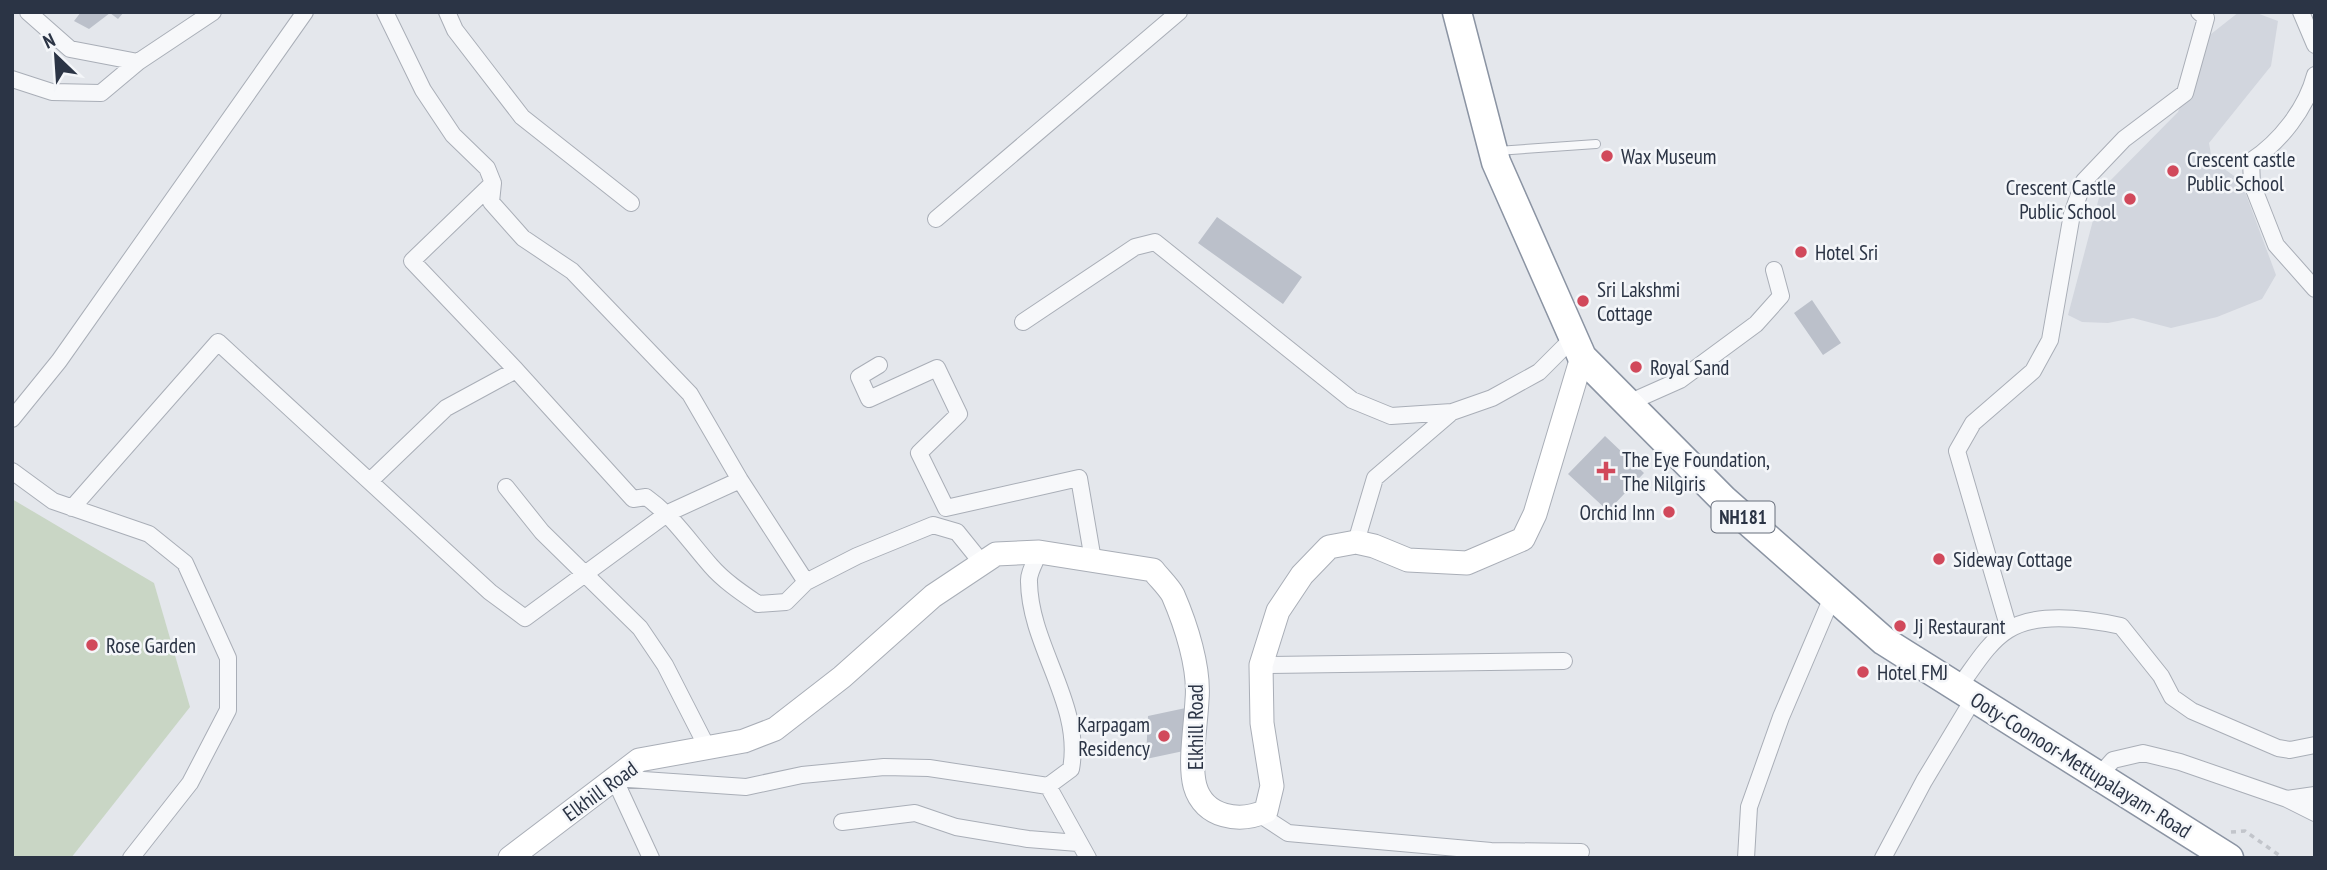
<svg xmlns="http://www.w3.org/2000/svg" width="2327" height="870" font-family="'PT Sans Narrow',sans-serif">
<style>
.built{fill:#d2d6de}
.green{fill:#c9d6c5}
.building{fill:#bbc0ca}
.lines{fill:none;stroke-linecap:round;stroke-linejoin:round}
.lane-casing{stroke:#a9aeb7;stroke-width:10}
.street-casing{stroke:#a9aeb7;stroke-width:18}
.secondary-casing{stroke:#a9aeb7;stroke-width:25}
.highway-casing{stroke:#8b94a3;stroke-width:31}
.path{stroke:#c2c5cb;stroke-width:3.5;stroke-dasharray:5 5;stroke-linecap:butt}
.lane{stroke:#f7f8fa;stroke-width:8}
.street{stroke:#f7f8fa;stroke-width:16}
.secondary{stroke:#fff;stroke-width:23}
.highway{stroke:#fff;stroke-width:28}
.poi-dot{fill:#d1495b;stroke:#f4f6f9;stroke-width:2.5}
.labels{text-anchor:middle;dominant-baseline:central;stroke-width:5;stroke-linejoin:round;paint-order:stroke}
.shield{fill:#f4f6f9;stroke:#676e7b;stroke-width:2}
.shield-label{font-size:19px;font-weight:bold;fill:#2b3445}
.poi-label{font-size:21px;fill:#2b3445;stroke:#f4f6f9;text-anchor:start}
.street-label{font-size:21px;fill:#2b3445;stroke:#f4f6f9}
</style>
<rect width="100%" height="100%" fill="#e4e7ec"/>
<path class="built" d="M2239,12H2254L2278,21L2271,66L2209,143L2212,160L2241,181L2276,275L2262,299L2217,317L2171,328L2133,318L2108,323L2082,322L2068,315L2101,190L2178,112L2206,38Z"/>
<path class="green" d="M12,499L154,583L190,707L71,858H12Z"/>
<path class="building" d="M81,12H124L118,19L110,13L89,29L74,21Z
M1217,217L1302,277L1283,304L1198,243Z
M1812,300L1841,343L1823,355L1794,313Z
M1605,436L1644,473L1608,511L1568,474Z
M1195,706L1193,749L1146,759L1148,716Z"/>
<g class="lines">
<defs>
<path id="lane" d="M1497,151L1596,144"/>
<path id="street" d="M28,12L70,49L138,62L213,12
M385,12L423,90L453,135L487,168L493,183L491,202L523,238L572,271L690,394L740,480L806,582L857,556L933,525L957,532L982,563
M447,12L455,30L522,117L631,203
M2301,12L2315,45
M2315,75C2306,109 2280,142 2251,161L2252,184L2276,245L2315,289
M12,79L52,92L101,93L138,62
M493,183L412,261L516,370L633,499L646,497C673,516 689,541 711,566C724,581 742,593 758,604L786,602L806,582
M936,219L1179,12
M1023,322L1135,247L1155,242L1352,400L1391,416L1452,412L1492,398L1539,372L1573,338
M879,365L859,377L869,399L937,368L959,414L919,453L946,508L1079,478L1093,560
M1626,404L1680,380L1756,324L1781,296L1774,270
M12,419L59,361L305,12
M12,471L53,501L149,534L185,563L228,658V710L190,783L131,858
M370,481L446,408L516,370
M506,487L542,532L640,628L665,665L707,747
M72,508L218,342L490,592L525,618L668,513L740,480
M1356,542L1375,478L1452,412
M2009,629L1957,451L1973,423L2033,371L2050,340L2072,214L2084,181L2124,139L2185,93L2206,18L2199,12
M1261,665L1564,661
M1958,688C1973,669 1987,643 2008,630C2038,611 2089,619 2121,626L2161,676L2172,697L2192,711L2278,748L2290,750L2315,745
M2098,777L2113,760L2143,753L2180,762L2287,799L2315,795
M1048,786L1088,858
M2287,799L2315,813
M1259,814L1288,833L1491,851L1581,852
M842,822L915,813L956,827L1028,839L1078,843
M651,858L614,778L746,787L802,775L884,767L929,768L1048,786L1071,769C1083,704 1030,647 1029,582C1028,573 1036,561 1039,552
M1746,858L1749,807L1781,717L1833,595
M1883,858L1924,781L1974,698"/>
<path id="secondary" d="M510,858L639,760L744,741L775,729L842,677L933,596L996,554L1039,552L1153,570C1159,578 1168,586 1173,595C1186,625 1200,668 1197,700C1196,723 1189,764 1195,786C1204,818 1240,823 1266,811L1272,786L1262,723L1261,665L1278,611L1302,575L1329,547L1356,542L1374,546L1408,560L1467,563L1523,539L1535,514L1582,357"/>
<path id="highway" d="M1457,12L1496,162L1582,357L1724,500L1884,641L2229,858"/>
</defs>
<use href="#lane" class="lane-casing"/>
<use href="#street" class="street-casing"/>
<use href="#secondary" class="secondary-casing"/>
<use href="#highway" class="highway-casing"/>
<path class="path" d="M2231,832L2245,831L2283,858"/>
<use href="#lane" class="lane"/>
<use href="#street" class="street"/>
<use href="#secondary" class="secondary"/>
<use href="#highway" class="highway"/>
</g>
<g class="poi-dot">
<circle cx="1607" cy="156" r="7"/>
<circle cx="2173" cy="171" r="7"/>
<circle cx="2130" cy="199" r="7"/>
<circle cx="1801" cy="252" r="7"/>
<circle cx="1583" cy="301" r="7"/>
<circle cx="1636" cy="367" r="7"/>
<path d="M1602.5 460.5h7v7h7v7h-7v7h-7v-7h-7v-7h7z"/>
<circle cx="1669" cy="512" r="7"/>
<circle cx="1939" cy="559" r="7"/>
<circle cx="1900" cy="626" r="7"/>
<circle cx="92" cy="645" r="7"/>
<circle cx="1863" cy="672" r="7"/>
<circle cx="1164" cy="736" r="7"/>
</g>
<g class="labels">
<rect class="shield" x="1711.5" y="501.5" width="63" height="31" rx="5"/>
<g class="shield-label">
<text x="1743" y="517">NH181</text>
</g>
<g class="poi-label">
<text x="1621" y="156">Wax Museum</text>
<text x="2187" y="159">Crescent castle<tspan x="2187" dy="24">Public School</tspan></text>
<text x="2116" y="187" text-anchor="end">Crescent Castle<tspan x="2116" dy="24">Public School</tspan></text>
<text x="1815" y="252">Hotel Sri</text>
<text x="1597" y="289">Sri Lakshmi<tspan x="1597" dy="24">Cottage</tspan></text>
<text x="1650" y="367">Royal Sand</text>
<text x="1622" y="459">The Eye Foundation,<tspan x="1622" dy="24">The Nilgiris</tspan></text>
<text x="1655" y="512" text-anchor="end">Orchid Inn</text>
<text x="1953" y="559">Sideway Cottage</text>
<text x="1914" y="626">Jj Restaurant</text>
<text x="106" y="645">Rose Garden</text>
<text x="1877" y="672">Hotel FMJ</text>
<text x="1150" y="724" text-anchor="end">Karpagam<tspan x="1150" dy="24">Residency</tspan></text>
</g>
<g class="street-label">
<text transform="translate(1195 727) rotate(-90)">Elkhill Road</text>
<text transform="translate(2081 765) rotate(32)">Ooty-Coonoor-Mettupalayam- Road</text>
<text transform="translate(600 791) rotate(-36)">Elkhill Road</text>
</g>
</g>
<rect width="2327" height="870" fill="none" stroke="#2b3445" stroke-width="28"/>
<g transform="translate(56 56) rotate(335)" stroke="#f4f6f9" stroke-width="5" paint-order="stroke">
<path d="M0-5L12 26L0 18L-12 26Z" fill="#2b3445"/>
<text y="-10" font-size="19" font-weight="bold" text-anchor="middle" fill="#2b3445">N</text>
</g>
</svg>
